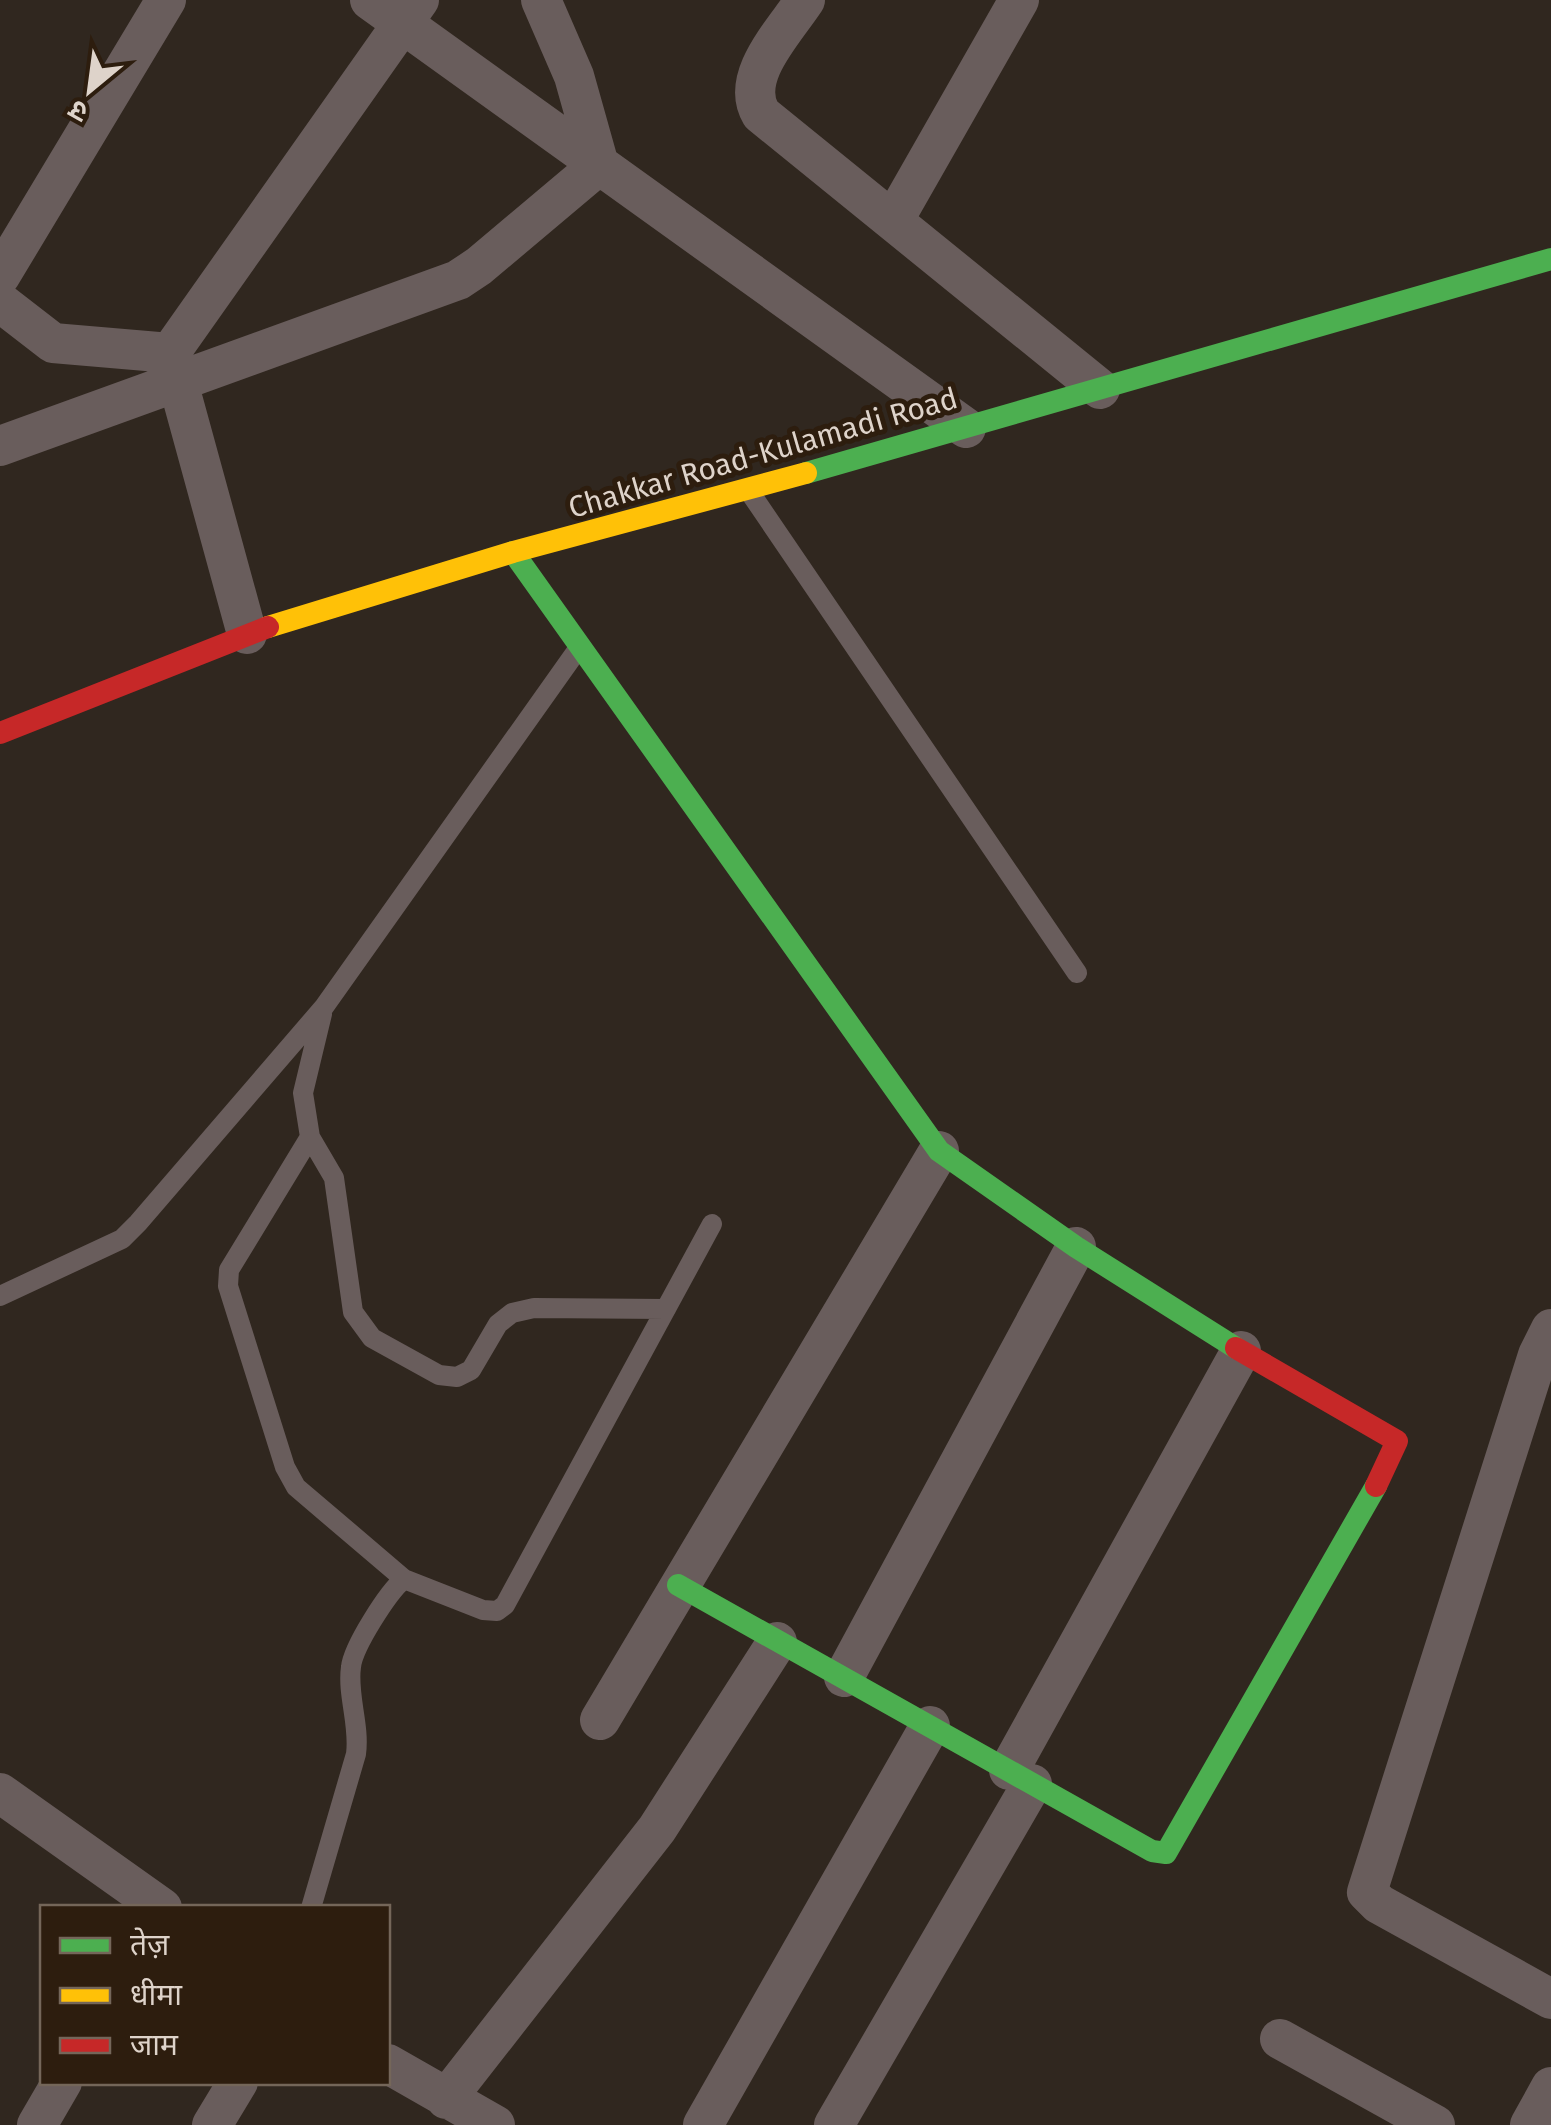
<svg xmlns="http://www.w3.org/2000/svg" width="1551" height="2125" font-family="'Fira Sans','Noto Sans Devanagari',sans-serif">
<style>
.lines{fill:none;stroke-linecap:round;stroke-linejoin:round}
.lane{stroke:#695d5c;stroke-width:20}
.street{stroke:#695d5c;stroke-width:40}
.fast{stroke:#4caf50;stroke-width:22}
.slow{stroke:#ffc107;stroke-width:22}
.jam{stroke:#c62828;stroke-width:22}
.labels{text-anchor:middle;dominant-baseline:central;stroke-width:10;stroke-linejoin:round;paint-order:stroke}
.street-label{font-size:30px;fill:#ded3ca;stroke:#2d1d0e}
</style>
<rect width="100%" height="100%" fill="#30271f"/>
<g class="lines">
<path class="lane" d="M749,491L1077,973
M322,1014L303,1093L310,1137L334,1178L353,1312L372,1338L439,1375L457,1377L471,1370L498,1324L512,1313L534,1308L666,1309
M310,1137L229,1270L228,1286L285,1467L296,1487L404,1579
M0,1296L122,1239L138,1223L324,1007L578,649
M311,1908L356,1754C360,1725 347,1695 351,1667C353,1647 388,1592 404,1579L483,1610L497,1611L505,1605L712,1224"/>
<path class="street" d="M370,0L966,428
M805,0C784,32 739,77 761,114L1100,389
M893,221L1019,0
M0,276L166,0
M0,302L53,343L170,353
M0,446L458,280L479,266L599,165L574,76L541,0
M247,634L170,353L419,0
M1551,1329L1538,1355L1367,1892L1379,1904L1551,1999
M844,1677L1076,1247
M600,1720L939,1151
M1009,1770L1241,1351
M0,1793L162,1908
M1280,2039L1435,2125
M388,2064L495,2125
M446,2099L657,1829L777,1642
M37,2125L62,2082
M212,2125L238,2082
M703,2125L930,1726
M834,2125L1032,1784
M1530,2125L1551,2087"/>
<path class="fast" d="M806,473L1551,259
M513,552L939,1151L1076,1247L1236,1348
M678,1585L1152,1851L1166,1853L1376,1486"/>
<path class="slow" d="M268,627L513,552L806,473"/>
<path class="jam" d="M0,733L268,627
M1236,1348L1397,1441L1376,1486"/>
</g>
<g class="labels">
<g class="street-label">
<text transform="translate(763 453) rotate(-16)">Chakkar Road-Kulamadi Road</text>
</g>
</g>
<rect x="40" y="1905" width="350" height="180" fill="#2d1d0e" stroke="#746659" stroke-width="2.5"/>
<rect x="60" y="1938" width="50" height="15" fill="#4caf50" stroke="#746659" stroke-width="2.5"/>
<text x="130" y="1955" font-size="30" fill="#ded3ca">तेज़</text>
<rect x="60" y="1988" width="50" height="15" fill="#ffc107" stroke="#746659" stroke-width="2.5"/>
<text x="130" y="2005" font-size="30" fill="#ded3ca">धीमा</text>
<rect x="60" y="2038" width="50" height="15" fill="#c62828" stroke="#746659" stroke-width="2.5"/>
<text x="130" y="2055" font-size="30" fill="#ded3ca">जाम</text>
<g transform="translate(90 90) rotate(209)" stroke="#2d1d0e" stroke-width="8" paint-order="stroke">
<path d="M0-8L18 38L0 25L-18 38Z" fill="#ded3ca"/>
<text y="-15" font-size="28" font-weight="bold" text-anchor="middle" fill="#ded3ca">उ</text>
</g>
</svg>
